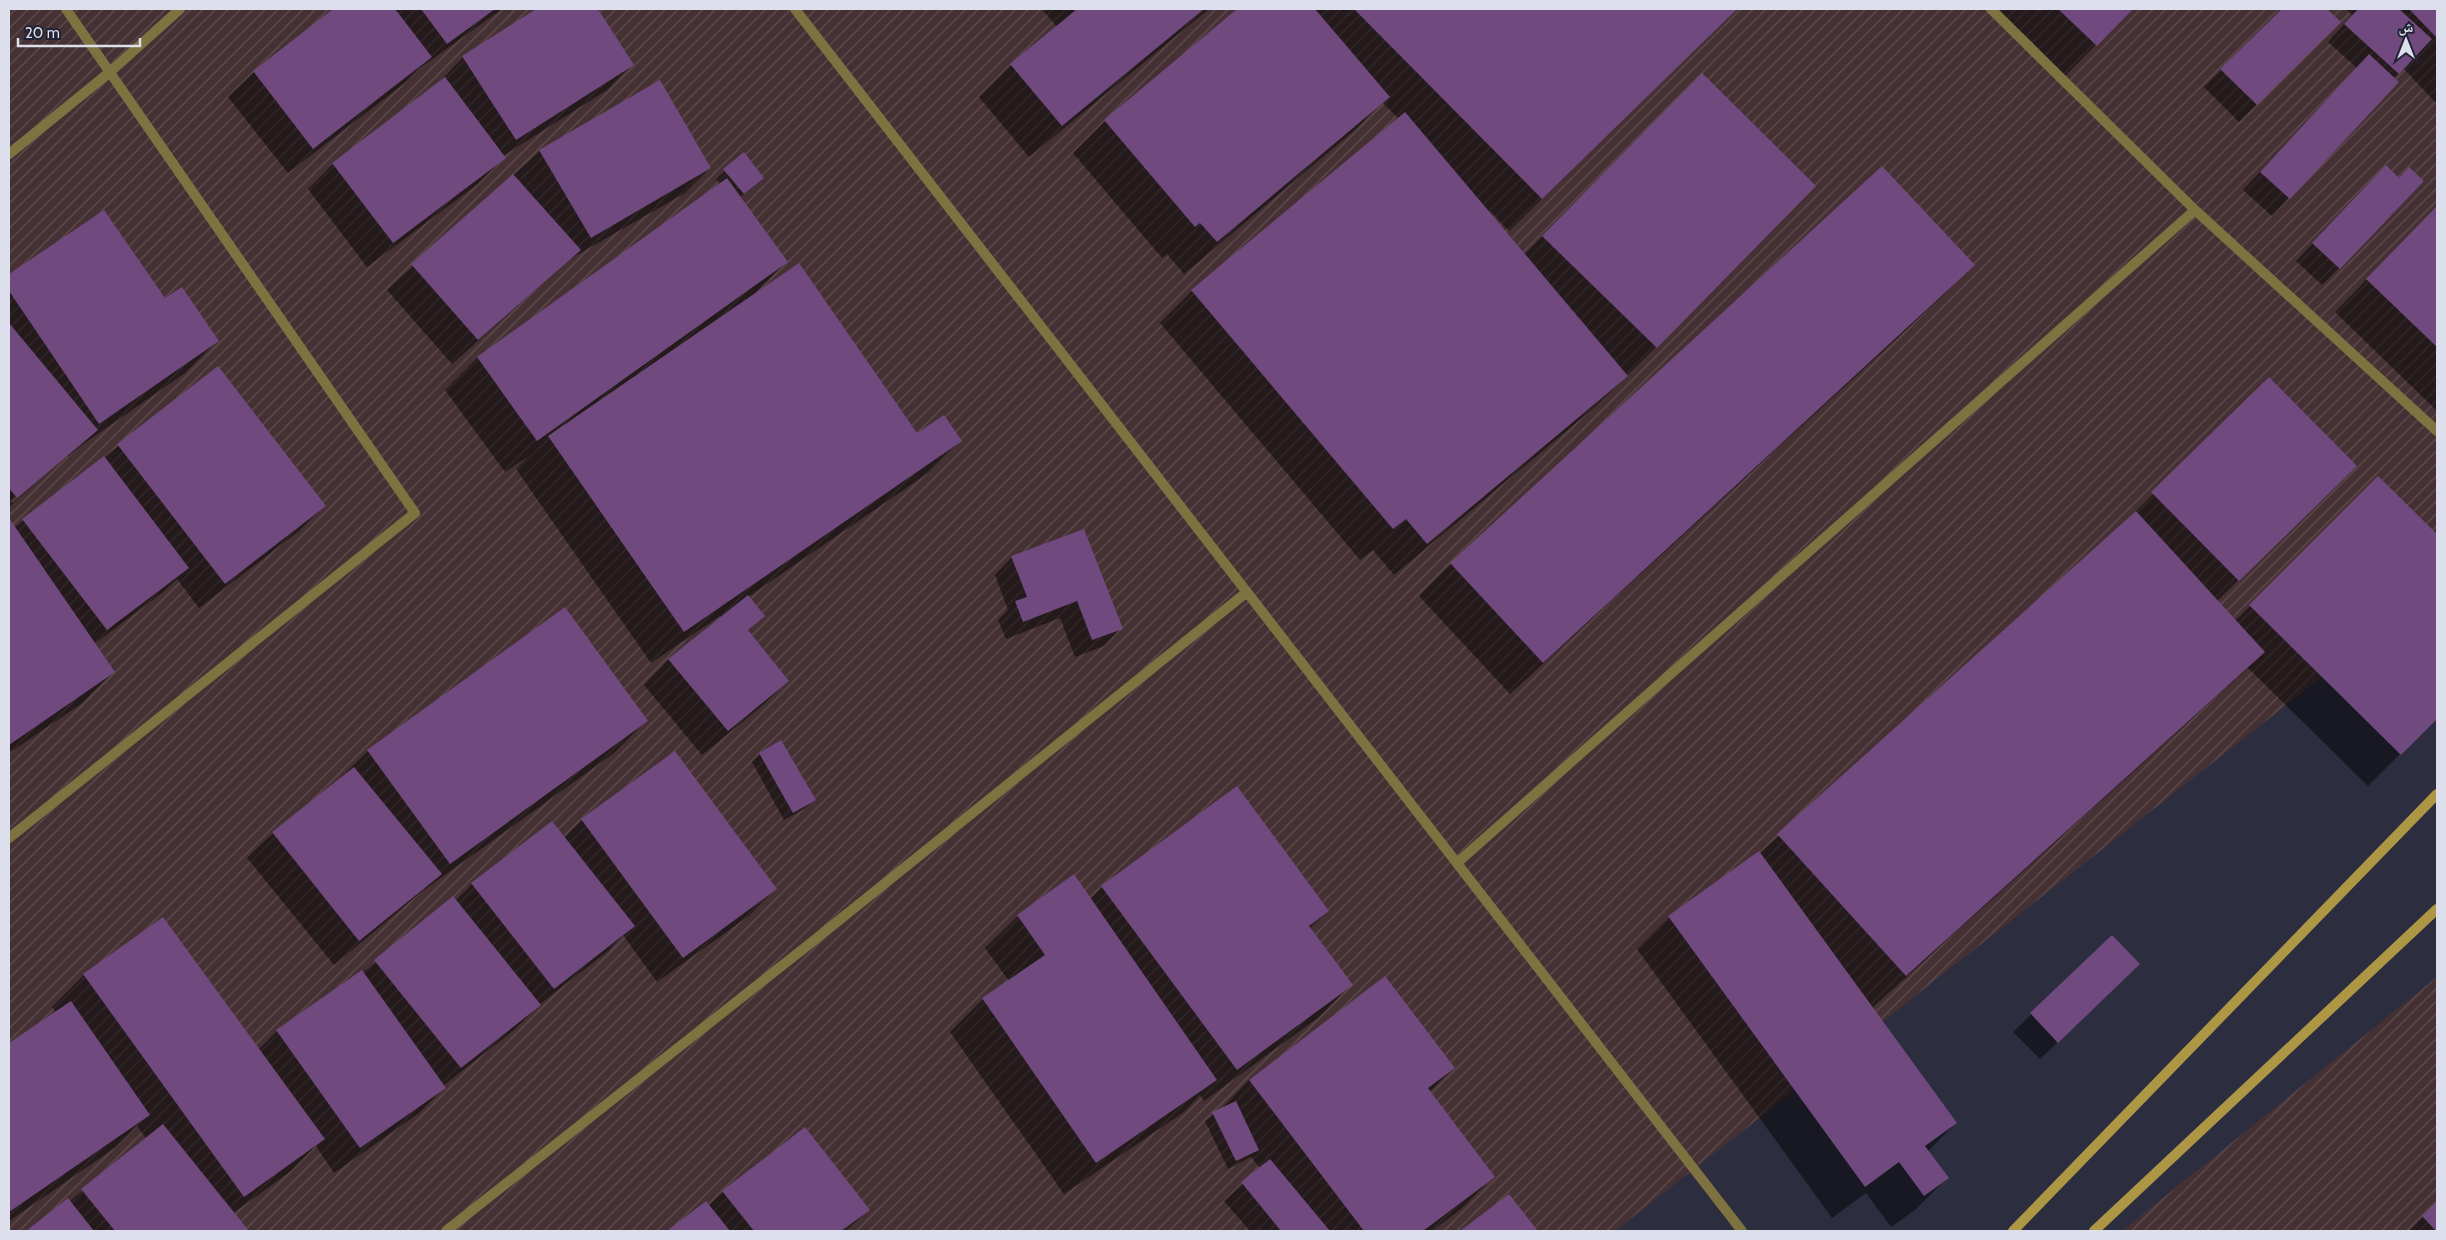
<svg xmlns="http://www.w3.org/2000/svg" width="2446" height="1240" font-family="Cabin,'Noto Naskh Arabic',sans-serif">
<style>
.industrial{fill:url(#industrial-furrows)}
.shadow{fill:#0007;fill-rule:evenodd}
.building{fill:#70497f}
.lines{fill:none;stroke-linecap:round;stroke-linejoin:round}
.street{stroke:#7f7241;stroke-width:10}
.secondary{stroke:#ad9644;stroke-width:10}
</style>
<defs>
<pattern id="industrial-furrows" width="10" height="10" patternUnits="userSpaceOnUse" patternTransform="scale(1.25)"><rect width="10" height="10" fill="#453133"/><path d="M-1 1l2-2M0 10L10 0M9 11l2-2" fill="none" stroke="#5f4e51"/></pattern>
</defs>
<rect width="100%" height="100%" fill="#2c2e40"/>
<path class="industrial" d="M9,9H2437V587L1615,1231H9Z
M2437,977V1231H2122Z"/>
<path class="shadow" d="M335,9H502L420,68L406,82L288,173L228,97L254,72Z
M538,9H596L632,64L607,90L503,156L504,158L479,183L367,267L308,189L333,164L438,84L463,57Z
M1042,9H1209L1029,157L979,97L1011,65L1057,27Z
M1239,9H1734L1509,231L1490,211L1488,212L1524,255L1670,107L1656,347L1594,408L1394,575L1373,550L1360,560L1160,323L1192,291L1398,118L1382,102L1356,129L1184,274L1167,254L1162,258L1073,153L1105,121Z
M1993,9H2131L2064,77Z
M2283,9H2325L2339,22L2239,122L2204,87Z
M2346,9H2437V104L2403,68L2394,78L2398,82L2272,216L2243,190L2357,68L2328,42L2352,15Z
M540,151L710,168L685,193L570,259L452,364L387,290Z
M744,154L754,186L740,198L786,262L756,292L917,435L961,440L928,473L748,597L763,616L747,631L788,681L762,706L702,755L644,685L669,659L721,617L720,616L651,663L516,469L529,456L505,472L445,390L477,358L721,185L716,179Z
M2369,184L2339,268L2322,285L2296,261Z
M2437,207V411L2335,312Z
M103,211L165,300L217,341L185,373L82,445L9,507V276ZM68,454V457L13,503L11,501Z
M1973,265L1941,298L1510,694L1419,596L1451,564Z
M218,368L324,506L299,531L199,608L177,579L162,593L94,644L113,672L81,704L9,753V521L14,528Z
M2269,379L2330,491L2217,601L2235,621L2378,478L2437,536V717L2368,786L2248,668L1872,1008L1956,1123L1928,1151L1947,1178L1915,1210L1891,1227L1866,1193L1832,1218L1637,949L1669,917L1760,853L2128,519Z
M1012,557L1121,628L1104,646L1075,657L1060,618L1006,639L998,620L1008,610L995,575Z
M646,721L614,753L424,890L334,965L247,858L273,833L335,783L368,751Z
M760,754L814,800L806,808L784,820L752,762Z
M1237,788L1328,911L1310,929L1351,985L1319,1017L1204,1101L1200,1095L1184,1112L1064,1194L950,1032L983,999L1009,981L985,948L1018,916L1090,899L1102,887Z
M582,820L775,889L750,915L657,982L623,935L608,951L540,1004L514,1030L443,1086L444,1088L419,1113L334,1173L316,1146L291,1171L233,1213L247,1231H28L67,1200L69,1202L146,1138L137,1126L116,1147L9,1221V1045L56,1012L52,1007L84,975L258,1050L277,1031L362,973L453,898L455,901L472,884L552,822L564,838Z
M2112,937L2121,982L2040,1059L2013,1032Z
M1385,978L1454,1068L1429,1092L1493,1177L1461,1209L1432,1231H1250L1224,1201L1260,1168L1251,1157L1228,1169L1205,1121L1221,1109L1249,1080Z
M723,1192L868,1210L846,1231H669L706,1203L708,1206Z
M1508,1196L1536,1231H1462Z
M2437,1203V1231H2409Z"/>
<path class="building" d="M333,9H395L432,57L313,149L253,71Z
M421,9H495L447,44Z
M536,9H598L634,65L516,140L462,56Z
M1077,9H1204L1062,126L1010,64Z
M1237,9H1315L1390,97L1217,242L1200,223L1195,227L1104,120Z
M1354,9H1737L1542,199Z
M2058,9H2133L2097,46Z
M2282,9H2327L2341,22L2257,105L2220,69Z
M2358,9H2399L2432,39L2399,74L2344,24Z
M2409,9H2437V38Z
M2369,54L2399,82L2290,199L2260,172Z
M1702,73L1816,186L1657,348L1542,236Z
M445,77L506,158L393,243L332,163Z
M660,80L711,168L591,238L539,150Z
M1405,112L1628,376L1427,544L1406,519L1393,529L1191,290Z
M744,152L764,178L744,194L723,169Z
M2386,165L2399,178L2409,167L2424,181L2340,269L2312,243Z
M1882,166L1975,265L1543,663L1450,563Z
M513,174L581,250L478,340L411,264Z
M727,178L788,262L537,441L477,357Z
M2437,206V347L2366,279Z
M104,210L165,298L182,287L219,341L99,424L9,291V274Z
M799,263L917,433L944,415L962,441L684,632L548,436Z
M9,323L98,430L17,498L9,488Z
M218,366L326,506L225,584L117,444Z
M2269,377L2357,466L2239,581L2151,492Z
M104,456L189,568L107,630L22,519Z
M2378,476L2437,534V719L2401,755L2249,605Z
M2136,511L2265,652L1906,976L1777,834Z
M9,518L115,672L9,745Z
M1084,529L1123,629L1092,640L1077,601L1023,622L1015,601L1027,597L1011,556Z
M748,595L765,616L748,630L789,681L728,731L668,659Z
M565,607L648,721L450,864L367,750Z
M781,740L816,800L793,813L759,753Z
M675,751L777,889L683,958L581,819Z
M354,767L442,874L359,941L272,832Z
M1237,786L1329,911L1309,926L1353,985L1237,1070L1101,886Z
M552,821L635,926L554,989L471,883Z
M1759,851L1957,1123L1925,1146L1949,1178L1924,1196L1899,1162L1865,1187L1668,916Z
M1074,874L1217,1080L1096,1163L982,998L1045,955L1017,915Z
M453,896L541,1005L461,1068L374,960Z
M163,917L325,1139L244,1197L83,974Z
M2112,935L2140,964L2058,1043L2030,1013Z
M362,970L446,1088L360,1148L276,1030Z
M1385,976L1455,1068L1428,1088L1495,1177L1423,1231H1364L1249,1080Z
M71,1001L150,1115L9,1212V1043Z
M1236,1101L1259,1150L1236,1161L1212,1112Z
M163,1124L249,1231H115L81,1189Z
M805,1127L870,1210L841,1231H754L722,1191Z
M1270,1159L1330,1231H1281L1241,1182Z
M1509,1194L1538,1231H1460Z
M68,1198L94,1231H26Z
M706,1201L730,1231H667Z
M2437,1201V1231H2436L2422,1216Z"/>
<g class="lines">
<path class="street" d="M795,9L1742,1231
M1991,9L2195,210L2437,431
M9,154L110,72L180,9
M9,838L415,513L66,9
M1457,863L2195,210
M446,1231L812,942L1247,592"/>
<path class="secondary" d="M2013,1231L2437,794
M2094,1231L2437,909"/>
</g>
<rect width="2446" height="1240" fill="none" stroke="#dddfec" stroke-width="20"/>
<g transform="translate(2406 40)" stroke="#222436" stroke-width="4" paint-order="stroke">
<path d="M0-4L9 19L0 12L-9 19Z" fill="#dddfec"/>
<text y="-8" font-size="14" font-weight="bold" text-anchor="middle" fill="#dddfec">ش</text>
</g>
<path d="M18 38v8h122v-8" fill="none" stroke="#dddfec" stroke-width="2.5"/>
<text x="25" y="38" font-size="15" fill="#dddfec" stroke="#222436" stroke-width="4" paint-order="stroke">20 m</text>
</svg>
